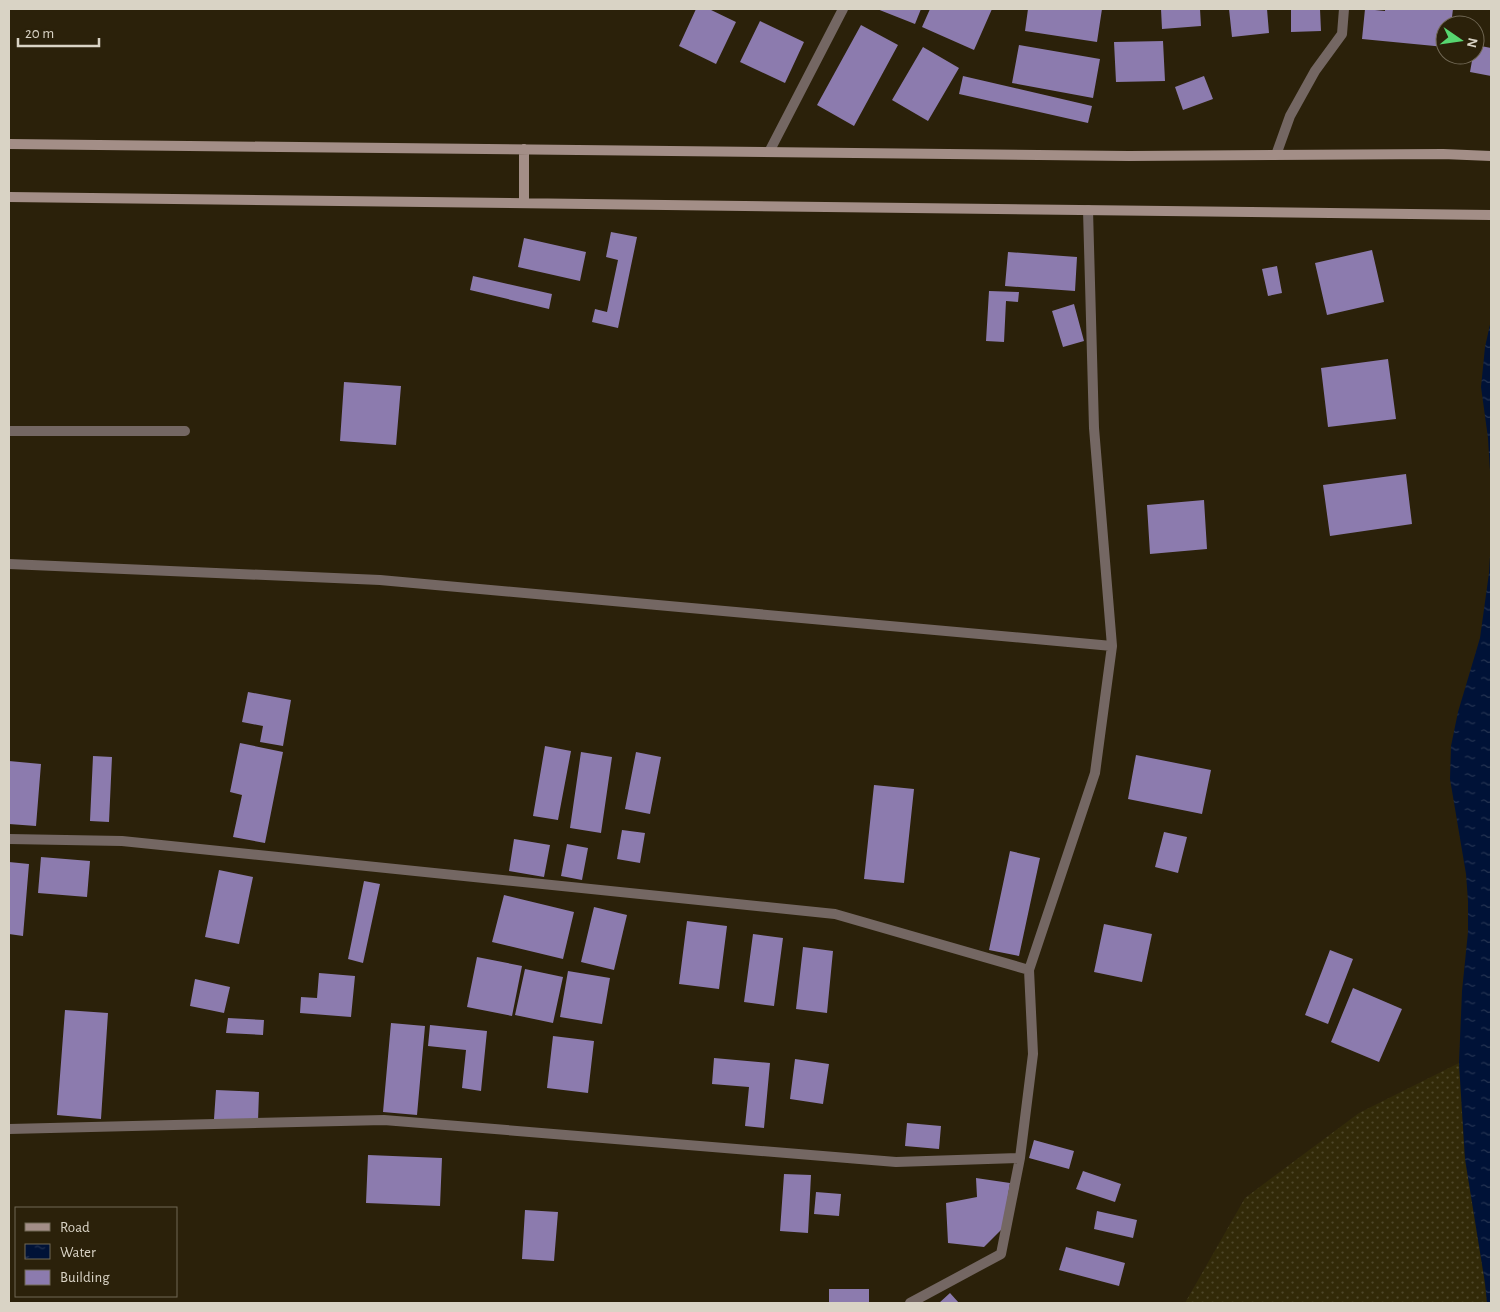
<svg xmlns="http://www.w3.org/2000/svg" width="1500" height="1312" font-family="'Alegreya Sans',sans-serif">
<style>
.sand{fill:url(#sand-dots)}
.water{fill:url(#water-ripples)}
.building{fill:#8c7bae}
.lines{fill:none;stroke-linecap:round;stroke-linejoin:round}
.street{stroke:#746763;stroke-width:10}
.secondary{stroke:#a38e87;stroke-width:10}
</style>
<defs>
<pattern id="sand-dots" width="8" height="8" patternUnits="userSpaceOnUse" patternTransform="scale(1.25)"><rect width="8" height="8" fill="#322a08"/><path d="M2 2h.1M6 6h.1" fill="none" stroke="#4f482a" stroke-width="1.8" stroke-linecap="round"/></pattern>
<pattern id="water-ripples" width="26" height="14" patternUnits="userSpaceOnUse" patternTransform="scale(1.25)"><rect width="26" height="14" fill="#001237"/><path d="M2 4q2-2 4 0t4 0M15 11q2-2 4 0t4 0" fill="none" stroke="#253452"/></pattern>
</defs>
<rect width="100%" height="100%" fill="#2b210a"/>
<path class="sand" d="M1459,1063L1465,1159L1485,1283L1487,1303H1185L1245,1198L1359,1113Z"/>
<path class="water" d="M1491,320V489L1488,438L1481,387L1485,347Z
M1491,538V1303H1487L1485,1283L1465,1159L1459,1063L1462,991L1468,932V901L1466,874L1450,779L1451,746L1458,712L1480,638L1489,573Z"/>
<path class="building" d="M696,9H709L736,22L716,64L679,46Z
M877,9H921L915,24Z
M930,9H992L974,50L922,27Z
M1028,9H1102L1097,42L1025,31Z
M1161,9H1200L1201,26L1162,29Z
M1229,9H1267L1269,33L1232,37Z
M1291,9H1320L1321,31L1291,32Z
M1365,9L1385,11V9H1453L1451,25H1445V47L1362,39Z
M760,21L804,42L785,83L740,62Z
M861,25L898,45L854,126L817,105Z
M1163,41L1165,81L1116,82L1114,42Z
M1019,45L1100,59L1093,98L1012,83Z
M1476,45L1491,48V76L1470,72L1473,55H1475Z
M923,47L959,68L928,121L892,100Z
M963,76L1092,106L1088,123L959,94Z
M1204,76L1213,99L1183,110L1175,87Z
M611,232L637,237L618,328L592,322L595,309L607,312L618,260L606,257Z
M524,238L586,252L580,281L518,267Z
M1372,250L1384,302L1327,315L1315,263Z
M1008,252L1077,257L1075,291L1005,286Z
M1277,266L1282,293L1268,296L1262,269Z
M473,276L552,294L549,309L470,290Z
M989,291L1019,292L1018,302L1006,301L1004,342L986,341Z
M1074,304L1084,341L1063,347L1052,311Z
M1388,359L1396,419L1328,427L1321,368Z
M344,382L401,386L396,445L340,441Z
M1406,474L1412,524L1330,536L1323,485Z
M1204,500L1207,549L1150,554L1147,505Z
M248,692L291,700L283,746L260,742L263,726L242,722Z
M240,743L283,752L265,843L233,837L242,795L230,792Z
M545,746L571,751L558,820L533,816Z
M581,752L612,757L601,833L570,828Z
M636,752L661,757L650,814L625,809Z
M1136,755L1211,770L1202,814L1128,799Z
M93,756L112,757L109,822L90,821Z
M9,761L41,764L36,826L9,824Z
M874,785L914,789L904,883L864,879Z
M622,830L645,833L640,863L617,859Z
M1164,832L1187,837L1178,873L1155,867Z
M514,839L550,845L544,877L509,871Z
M567,844L588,848L582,880L561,876Z
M1010,851L1040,858L1019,956L989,950Z
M41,857L90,861L87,897L38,893Z
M9,862L29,864L23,936L9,934Z
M219,870L253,877L239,944L205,937Z
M364,881L380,884L363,963L348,959Z
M504,895L574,912L563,959L492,942Z
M594,907L627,915L614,970L581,962Z
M687,921L727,926L719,989L679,984Z
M1104,924L1152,934L1142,982L1094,972Z
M753,934L783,938L774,1006L744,1002Z
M803,947L833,951L827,1013L796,1009Z
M1330,950L1353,959L1328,1024L1305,1015Z
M477,957L522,966L512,1016L467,1007Z
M525,969L563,977L553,1023L515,1015Z
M568,971L610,978L602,1024L560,1017Z
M319,973L355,976L351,1017L300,1013L301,997L317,998Z
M195,979L230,987L224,1013L190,1006Z
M1353,988L1402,1009L1379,1062L1331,1042Z
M65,1010L108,1013L101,1119L57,1115Z
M228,1018L264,1020L263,1035L226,1033Z
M391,1023L425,1026L417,1115L383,1112Z
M430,1025L487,1031L481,1091L462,1088L466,1050L428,1046Z
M553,1036L594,1041L588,1093L547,1088Z
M714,1058L770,1063L764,1128L745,1126L749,1087L712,1084Z
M795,1059L829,1064L823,1104L790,1099Z
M216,1090L259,1092L258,1121L214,1119Z
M907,1123L941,1126L939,1149L905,1146Z
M1034,1140L1074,1151L1069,1169L1029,1158Z
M368,1155L442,1158L440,1206L366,1203Z
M1083,1171L1121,1184L1115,1202L1076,1189Z
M784,1174L811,1175L808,1233L780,1231Z
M976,1178L1010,1183L1003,1228L984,1247L948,1243L946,1203L977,1197Z
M816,1192L841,1194L839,1216L814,1214Z
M525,1210L558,1212L554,1261L522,1259Z
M1097,1211L1137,1220L1133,1238L1094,1229Z
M1066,1247L1125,1263L1119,1286L1059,1270Z
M829,1289H869V1303H829Z
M950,1293L959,1303H939Z"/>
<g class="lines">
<path class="street" d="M769,152L843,9
M1276,155L1290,116L1315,71L1342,34L1344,9
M9,431H185
M9,564L380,580L1112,646
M9,839L122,841L835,914L1029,970
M9,1129L384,1120L896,1162L1020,1158
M910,1303L1001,1254L1020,1158L1033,1054L1029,970L1095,773L1112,646L1094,428L1088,210"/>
<path class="secondary" d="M9,144L1129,156L1443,154L1491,156
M9,197L1491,215
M524,203V149"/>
</g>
<rect width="1500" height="1312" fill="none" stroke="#d9d3c5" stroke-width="20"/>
<rect x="15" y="1207" width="162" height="90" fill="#2b210a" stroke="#716855"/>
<rect x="25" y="1223" width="25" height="8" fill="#a38e87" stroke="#716855"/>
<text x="60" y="1232" font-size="15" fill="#d9d3c5">Road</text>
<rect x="25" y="1244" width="25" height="15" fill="url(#water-ripples)" stroke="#716855"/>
<text x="60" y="1257" font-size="15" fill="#d9d3c5">Water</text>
<rect x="25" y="1270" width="25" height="15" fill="#8c7bae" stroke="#716855"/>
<text x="60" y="1282" font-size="15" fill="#d9d3c5">Building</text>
<g transform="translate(1460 40) rotate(103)"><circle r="24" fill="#2b210a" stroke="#716855"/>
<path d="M0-4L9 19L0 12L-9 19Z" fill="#57d570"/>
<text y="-8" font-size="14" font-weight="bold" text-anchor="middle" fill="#d9d3c5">N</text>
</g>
<path d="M18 38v8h81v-8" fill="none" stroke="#d9d3c5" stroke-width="2.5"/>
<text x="25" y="38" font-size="15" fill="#d9d3c5" stroke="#2b210a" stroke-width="4" paint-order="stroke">20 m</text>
</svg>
